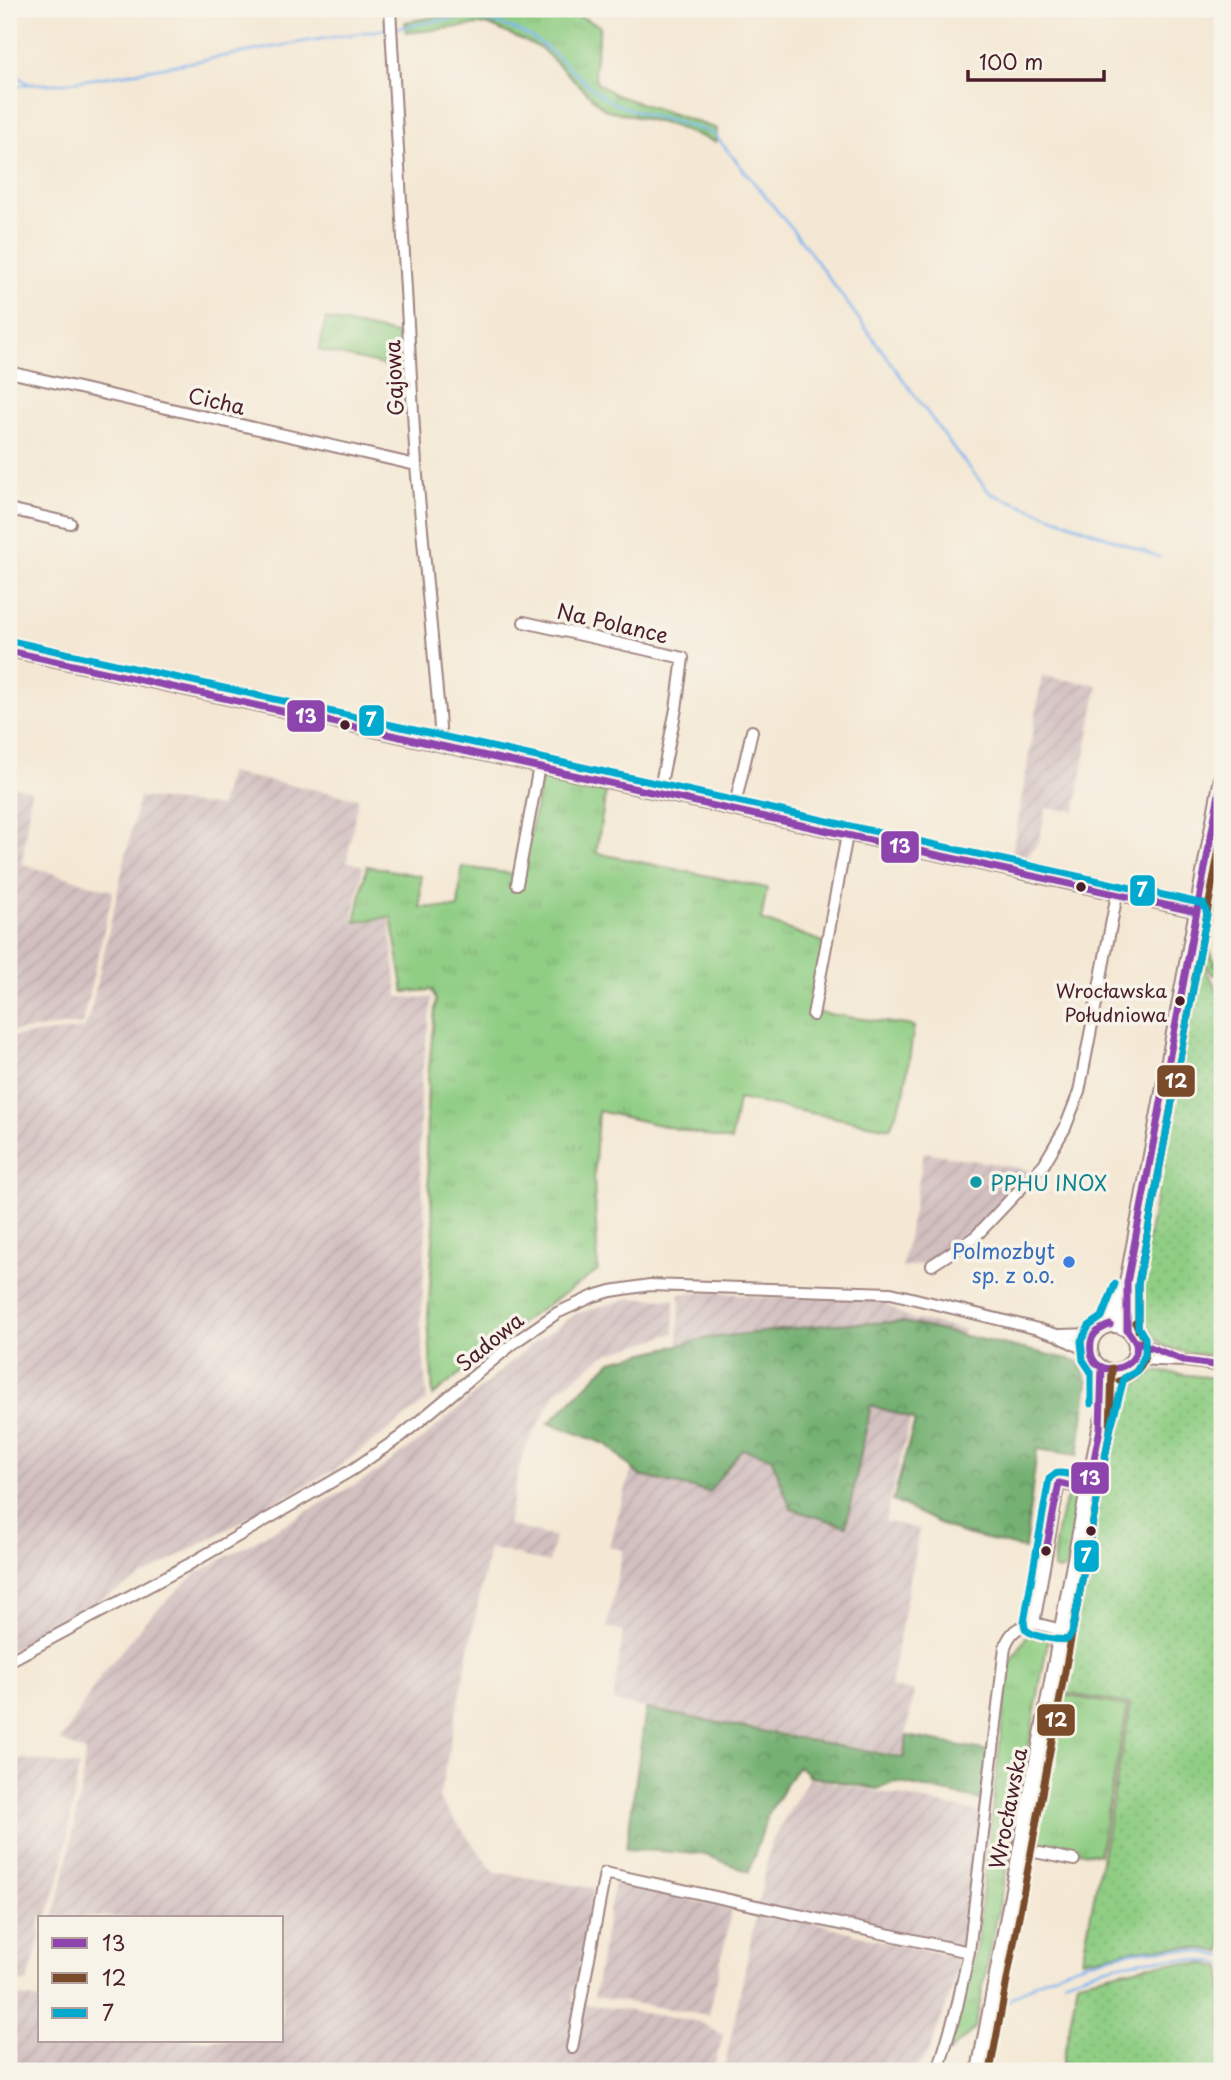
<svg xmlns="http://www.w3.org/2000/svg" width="1231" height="2080" font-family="'Playpen Sans',sans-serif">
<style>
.industrial{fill:url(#industrial-furrows)}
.grass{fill:url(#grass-tufts);stroke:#6d7658;stroke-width:2}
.forest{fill:url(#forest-crowns);stroke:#5f684e;stroke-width:2}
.park{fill:url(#park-dots);stroke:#6d7658;stroke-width:2}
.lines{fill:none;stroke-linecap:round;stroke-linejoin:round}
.stream{stroke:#82b6f0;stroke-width:2.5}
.minor-casing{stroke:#9f8480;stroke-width:14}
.major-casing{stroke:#9f8480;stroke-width:18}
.minor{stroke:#fff;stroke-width:10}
.major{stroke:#fff;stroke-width:14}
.bus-1-casing{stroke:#f7f3e8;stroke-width:12}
.bus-2-casing{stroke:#f7f3e8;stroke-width:12}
.bus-3-casing{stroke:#f7f3e8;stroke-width:12}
.bus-1{stroke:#8e44ad;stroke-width:7}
.bus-2{stroke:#7a4b2a;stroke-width:7}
.bus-3{stroke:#00a9ce;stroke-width:7}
.bus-dot{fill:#4a1f2b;stroke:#f7f3e8;stroke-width:2.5}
.culture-dot{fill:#0f9aa8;stroke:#f7f3e8;stroke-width:2.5}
.shop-dot{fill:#3f7fe0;stroke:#f7f3e8;stroke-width:2.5}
.labels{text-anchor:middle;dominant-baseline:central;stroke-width:7;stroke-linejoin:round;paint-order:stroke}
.bus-label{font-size:19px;fill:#4a1f2b;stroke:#f7f3e8;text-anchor:end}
.street-label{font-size:21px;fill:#4a1f2b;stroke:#f7f3e8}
.culture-label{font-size:21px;fill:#0d838f;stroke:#f7f3e8;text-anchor:start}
.shop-label{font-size:21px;fill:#366cbe;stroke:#f7f3e8;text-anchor:end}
.line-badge{stroke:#f7f3e8;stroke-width:2.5}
.badge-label{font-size:19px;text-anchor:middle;font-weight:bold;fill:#fff}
</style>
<defs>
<pattern id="industrial-furrows" width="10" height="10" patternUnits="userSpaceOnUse" patternTransform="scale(1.75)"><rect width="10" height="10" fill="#d2bfc0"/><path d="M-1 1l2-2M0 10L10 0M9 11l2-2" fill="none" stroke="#b6a4a5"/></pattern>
<pattern id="grass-tufts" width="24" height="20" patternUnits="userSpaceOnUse" patternTransform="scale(1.75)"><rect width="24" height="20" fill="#90ce84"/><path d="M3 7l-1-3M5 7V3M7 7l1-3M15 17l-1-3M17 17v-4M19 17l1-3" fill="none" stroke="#7eb072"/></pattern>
<pattern id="forest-crowns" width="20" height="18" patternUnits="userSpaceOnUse" patternTransform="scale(1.75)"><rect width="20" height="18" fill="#74b172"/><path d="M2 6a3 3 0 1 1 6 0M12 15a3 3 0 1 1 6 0" fill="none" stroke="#618f5e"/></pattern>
<pattern id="park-dots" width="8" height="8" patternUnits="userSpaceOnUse" patternTransform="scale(1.75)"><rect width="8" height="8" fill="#90ce84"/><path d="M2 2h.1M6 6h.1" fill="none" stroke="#7eb072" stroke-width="1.8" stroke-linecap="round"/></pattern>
</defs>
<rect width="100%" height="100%" fill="#f7f3e8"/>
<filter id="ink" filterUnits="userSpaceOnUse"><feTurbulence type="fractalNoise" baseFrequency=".0143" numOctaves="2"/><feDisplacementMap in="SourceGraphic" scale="14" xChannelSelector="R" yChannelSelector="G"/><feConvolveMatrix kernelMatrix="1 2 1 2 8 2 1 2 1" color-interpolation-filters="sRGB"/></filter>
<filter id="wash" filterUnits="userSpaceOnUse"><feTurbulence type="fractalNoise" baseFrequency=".00686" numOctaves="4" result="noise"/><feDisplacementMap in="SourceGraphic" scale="28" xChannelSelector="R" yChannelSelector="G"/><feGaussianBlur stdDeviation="1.57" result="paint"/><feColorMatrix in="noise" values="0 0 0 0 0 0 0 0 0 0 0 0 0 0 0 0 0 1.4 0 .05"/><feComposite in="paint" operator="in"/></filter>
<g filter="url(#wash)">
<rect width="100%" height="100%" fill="#f4e8d4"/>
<path class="industrial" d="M1042,676L1098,685L1075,811L1046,808L1039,842L1027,856L1026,865L1011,862Z
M229,773L358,798L347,861L363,866L352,924L389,919L398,997L432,998L421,1080L419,1157L426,1225L421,1324L427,1401L337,1468L9,1651V1037L83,1029L89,1018L139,797L220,807Z
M9,785L31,790L22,864L113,891L82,1024L9,1032Z
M924,1152L1030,1170L1022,1181L973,1231L930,1262L902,1268Z
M717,1292L761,1297L874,1296L907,1318L965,1330L910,1421L885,1521L919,1529L890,1687L914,1691L902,1756L613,1702L623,1632L607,1627L623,1550L609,1547L627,1484L667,1360L678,1355L680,1294Z
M631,1298L675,1299L674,1333L604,1355L556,1392L523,1453L507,1525L555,1537L549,1563L489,1548L439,1799L494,1872L594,1888L572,2002L700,2022L723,2035L713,2071H9V1995L39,2000L40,1993V2040H282V1917H54L68,1859L81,1789L85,1752L61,1741L100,1677L145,1622L194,1575L369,1477L425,1437L531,1345L578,1313Z
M9,1757L79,1766L63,1866L47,1917H40V1940L27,1983L9,1981Z
M809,1778L985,1813L969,1952L775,1911L877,1940L952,1956L958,1962L950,1996L929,2051L917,2067L908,2071H724L771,1842Z
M614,1883L732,1909L709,2015L594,1997Z"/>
<path class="grass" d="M483,9H564L600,26L594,72L597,83L616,95L717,129L716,142L670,125L604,109L541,48L487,24L406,33L405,22Z
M326,319L405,336L408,371L319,350Z
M542,778L606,792L596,853L767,888L761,920L826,943L813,1012L914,1026L904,1094L890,1128L738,1099L731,1141L598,1111L594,1180L598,1271L523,1321L433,1396L428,1318L434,1226L426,1155L428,1078L436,1000L432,990L404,992L391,917L355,922L367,866L421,876L420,907L458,908L462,867L521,875Z
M1204,934L1213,959L1217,962L1213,965L1218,967L1222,964V977L1219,972L1213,975L1198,954Z
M1070,1495L1078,1497L1080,1502L1067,1567L1060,1571L1054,1569C1053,1552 1059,1507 1070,1495Z
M1033,1625L1048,1640L1005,1875L975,2028L948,2053L976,1949L1009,1666Z
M1056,1694L1128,1706L1099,1855L1031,1842Z"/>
<path class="forest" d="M903,1322L1078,1361L1088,1382L1078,1455L1037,1449L1025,1549L958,1532L893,1501L915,1420L871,1405L846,1526L791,1509L771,1457L742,1449L709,1492L640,1476L608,1445L549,1423L611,1361L709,1338L833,1324Z
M646,1709L903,1758L907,1736L989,1751L982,1800L896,1782L877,1789L808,1776L806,1772L798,1766L768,1814L749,1872L704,1854L626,1849Z"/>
<path class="park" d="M1222,854V934L1212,904Z
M1200,963L1222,995V1356C1207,1355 1169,1352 1158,1341C1149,1331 1147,1318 1134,1313Z
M1154,1371L1222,1379V1952C1176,1941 1128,1950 1082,1960L1131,1704L1063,1693L1119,1393L1125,1394Z
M1172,1963L1205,1964L1222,1968V2071H1061L1078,1981L1144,1966Z"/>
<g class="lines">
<path class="stream" d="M397,28C418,25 440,19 461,18C493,17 531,33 554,54C572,69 592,92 612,102C644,117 681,121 714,134L801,240L954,449L990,493L1159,557
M9,71L29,84H57L125,74L308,41L386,29
M9,88L29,84
M1064,1981C1117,1960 1166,1953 1222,1964
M1000,2006C1061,1961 1148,1937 1222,1956"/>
</g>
</g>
<g filter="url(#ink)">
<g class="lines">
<defs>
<path id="minor" d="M390,9L416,465L439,713L441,745
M9,372L416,465
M9,509L70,523
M524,622L683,658L676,709L659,793
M9,651L1197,912
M734,809L752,731
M517,884L539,766
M813,1015L847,835
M932,1265L975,1237L1044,1164L1065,1128L1079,1092L1117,894
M1060,1335L1095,1334
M1135,1341L1176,1358
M1133,1359L1185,1361L1222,1366
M1062,1630L1034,1623L1059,1483L1088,1490
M9,1661L188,1565L352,1470L400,1437L515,1342L557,1313L594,1296L611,1291L650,1285L891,1293L1038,1329L1057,1335L1091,1353
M1020,1849L1074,1860
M572,2048L605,1873L969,1952
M938,2071L957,2007L969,1952L1005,1647C1010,1632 1018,1626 1034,1623"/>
<path id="major" d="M1110,1325L1124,1291
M1090 1348a23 23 0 1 1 46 0a23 23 0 1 1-46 0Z
M1127,1330V1283L1222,778
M979,2071L1088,1490L1100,1429L1115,1371"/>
</defs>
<use href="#minor" class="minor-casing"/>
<use href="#major" class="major-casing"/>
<use href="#minor" class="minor"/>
<use href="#major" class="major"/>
<defs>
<path id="bus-1" d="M9,651L1197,912
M1110,1325C1101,1328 1092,1333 1091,1343C1086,1383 1142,1371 1136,1344C1135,1340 1130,1334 1127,1330
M1127,1330V1283L1222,778
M1135,1341L1185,1361L1222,1366
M1046,1551L1059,1483L1088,1490L1100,1429L1102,1368"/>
<path id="bus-2" d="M1138,1330V1284L1222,833
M1119,1381C1147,1371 1154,1347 1135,1323
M990,2071L1110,1431L1112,1368"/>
<path id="bus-3" d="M11,641L1204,904L1207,914L1138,1284V1327L1145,1338V1354L1136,1372L1124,1378L1110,1431L1072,1633L1068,1639C1060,1641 1036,1637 1029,1632C1024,1629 1025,1627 1024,1622L1049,1479C1057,1468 1069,1475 1080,1477
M1091,1404V1372L1083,1360L1081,1341L1089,1326L1102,1317L1115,1284"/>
</defs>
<use href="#bus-1" class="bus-1-casing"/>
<use href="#bus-2" class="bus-2-casing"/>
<use href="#bus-3" class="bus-3-casing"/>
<use href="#bus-1" class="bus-1"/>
<use href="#bus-2" class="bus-2"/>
<use href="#bus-3" class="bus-3"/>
</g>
</g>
<g class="bus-dot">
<circle cx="345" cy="725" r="6"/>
<circle cx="1081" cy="887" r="6"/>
<circle cx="1180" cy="1001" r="6"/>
<circle cx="1091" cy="1531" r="6"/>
<circle cx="1046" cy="1551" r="6"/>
</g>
<circle class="culture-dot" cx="976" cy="1182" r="7"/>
<circle class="shop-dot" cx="1069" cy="1262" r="7"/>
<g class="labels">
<g class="bus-label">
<text x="1167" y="990">Wrocławska<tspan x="1167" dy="24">Południowa</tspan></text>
</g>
<g class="street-label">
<text transform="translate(393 378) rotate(-93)">Gajowa</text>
<text transform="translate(217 400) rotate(13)">Cicha</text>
<text transform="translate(613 622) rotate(13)">Na Polance</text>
<text transform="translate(489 1341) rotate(-39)">Sadowa</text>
<text transform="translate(1007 1808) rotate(-79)">Wrocławska</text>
</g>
<g class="culture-label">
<text x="990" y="1182">PPHU INOX</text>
</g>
<g class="shop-label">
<text x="1055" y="1250">Polmozbyt<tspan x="1055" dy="24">sp. z o.o.</tspan></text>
</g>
</g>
<g class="line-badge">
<rect x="286" y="699" width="40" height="34" rx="7" fill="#8e44ad"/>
<rect x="358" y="704" width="27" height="33" rx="7" fill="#00a9ce"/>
<rect x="880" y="830" width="40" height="34" rx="7" fill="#8e44ad"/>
<rect x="1129" y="874" width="27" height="33" rx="7" fill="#00a9ce"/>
<rect x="1156" y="1064" width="40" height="34" rx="7" fill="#7a4b2a"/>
<rect x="1070" y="1461" width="40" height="34" rx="7" fill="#8e44ad"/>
<rect x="1073" y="1539" width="27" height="34" rx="7" fill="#00a9ce"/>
<rect x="1036" y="1703" width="40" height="34" rx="7" fill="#7a4b2a"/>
</g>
<g class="badge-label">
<text x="306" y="723">13</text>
<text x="371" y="727">7</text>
<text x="900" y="853">13</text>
<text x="1142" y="897">7</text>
<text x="1176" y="1088">12</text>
<text x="1090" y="1485">13</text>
<text x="1086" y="1563">7</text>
<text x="1056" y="1727">12</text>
</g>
<rect width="1231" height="2080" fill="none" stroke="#f7f3e8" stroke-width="35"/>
<rect x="38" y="1916" width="245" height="126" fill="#f7f3e8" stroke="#b29e9c" stroke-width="2"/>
<rect x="52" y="1938" width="35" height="10" fill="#8e44ad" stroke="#b29e9c" stroke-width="2"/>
<text x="102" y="1951" font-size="21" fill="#4a1f2b">13</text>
<rect x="52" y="1973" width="35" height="10" fill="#7a4b2a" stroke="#b29e9c" stroke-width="2"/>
<text x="102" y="1986" font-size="21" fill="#4a1f2b">12</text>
<rect x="52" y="2008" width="35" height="10" fill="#00a9ce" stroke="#b29e9c" stroke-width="2"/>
<text x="102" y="2021" font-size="21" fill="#4a1f2b">7</text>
<path d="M968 70v10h136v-10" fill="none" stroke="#4a1f2b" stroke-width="3.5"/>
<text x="979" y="70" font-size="21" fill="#4a1f2b" stroke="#f7f3e8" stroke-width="5" paint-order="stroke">100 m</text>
</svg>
